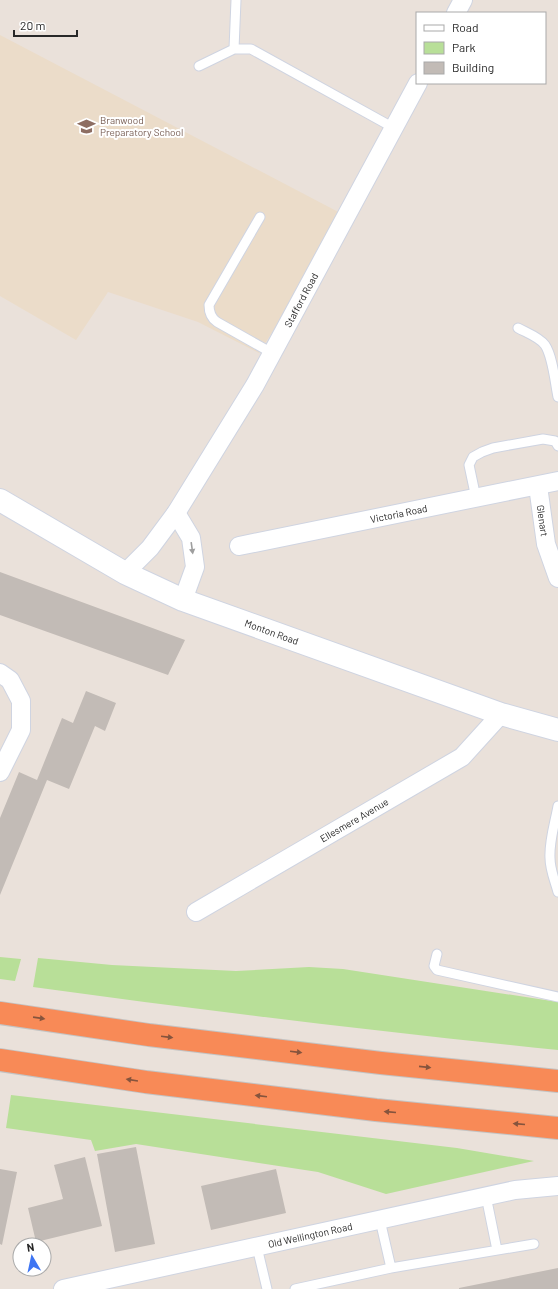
<svg xmlns="http://www.w3.org/2000/svg" width="558" height="1289" font-family="Barlow,sans-serif">
<style>
.education{fill:#ebdcc9}
.green{fill:#b8df98}
.building{fill:#c2bbb6}
.lines{fill:none;stroke-linecap:round;stroke-linejoin:round}
.lane-casing{stroke:#cfd4e1;stroke-width:11}
.street-casing{stroke:#cfd4e1;stroke-width:20}
.secondary-casing{stroke:#cfd4e1;stroke-width:24}
.highway-casing{stroke:#c3c3c3;stroke-width:24}
.lane{stroke:#fff;stroke-width:9}
.street{stroke:#fff;stroke-width:18}
.secondary{stroke:#fff;stroke-width:22}
.highway{stroke:#f88a57;stroke-width:22}
.oneway{fill:#9e9e9e}
.oneway2{fill:#86543d}
.labels{text-anchor:middle;dominant-baseline:central;stroke-width:4;stroke-linejoin:round;paint-order:stroke}
.education-label{font-size:10px;fill:#785e54;stroke:#fff;text-anchor:start}
.street-label{font-size:10px;fill:#282828;stroke:#fff}
</style>
<rect width="100%" height="100%" fill="#eae1da"/>
<path class="education" d="M0,35L346,216L259,353L198,322L108,292L76,340L0,296Z"/>
<path class="green" d="M0,957L21,959L15,981L0,979Z
M38,958L112,965L236,971L309,967L343,969L558,1002V1050C383,1032 208,1011 33,987Z
M11,1095L457,1148L534,1161L386,1194L318,1172L136,1144L95,1151L91,1140L6,1128Z"/>
<path class="building" d="M0,572L185,640L168,675L0,615Z
M86,691L116,703L105,731L95,726L69,789L47,780L0,895V818L19,772L37,780L62,718L73,723Z
M136,1147L155,1244L115,1252L97,1154Z
M85,1157L102,1226L36,1242L28,1208L63,1199L54,1165Z
M0,1169L17,1172L2,1245L0,1244Z
M276,1169L286,1213L211,1230L201,1186Z
M558,1268V1289H459V1288Z"/>
<g class="lines">
<defs>
<path id="lane" d="M234,49L236,0
M199,66L234,49H251L394,128
M260,217L209,305C209,313 211,318 217,322L272,353
M518,328C527,333 539,337 545,345C553,357 555,383 558,397
M476,498L469,465L473,457L482,452L493,448L543,439L555,441L558,446
M558,806C555,823 549,841 550,858C550,870 555,881 558,892
M437,954L434,966L437,970L558,997
M486,1196L497,1250
M380,1220L391,1268
M257,1247L267,1289
M295,1289L391,1268L534,1244"/>
<g id="street">
<path d="M456,13L463,0"/>
<path id="s1" d="M538,486L546,544L558,578"/>
<path d="M176,513L191,538L195,567L183,600"/>
<path id="s2" d="M239,546L558,481"/>
<path id="s3" d="M125,573L150,548L176,513L255,385L418,83"/>
<path d="M0,673L10,680L21,701V730L0,772"/>
<path id="s4" d="M196,912L462,757L501,714"/>
<path id="s5" d="M63,1289L515,1190L558,1186"/>
</g>
<g id="secondary">
<path id="s6" d="M0,500L125,573L183,600L501,714L558,730"/>
</g>
<path id="highway" d="M0,1013L149,1035L381,1063L558,1081
M0,1060L146,1082L376,1110L558,1128"/>
</defs>
<use href="#lane" class="lane-casing"/>
<use href="#street" class="street-casing"/>
<use href="#secondary" class="secondary-casing"/>
<use href="#highway" class="highway-casing"/>
<use href="#lane" class="lane"/>
<use href="#street" class="street"/>
<use href="#secondary" class="secondary"/>
<use href="#highway" class="highway"/>
</g>
<defs><path id="oneway-solid" d="M-6-.8H1V-3.2L6.5 0L1 3.2V.8H-6Z"/></defs>
<use class="oneway" href="#oneway-solid" transform="translate(192 548) rotate(82)"/>
<g class="oneway2">
<use href="#oneway-solid" transform="translate(39 1018) rotate(8)"/>
<use href="#oneway-solid" transform="translate(167 1037) rotate(7)"/>
<use href="#oneway-solid" transform="translate(296 1052) rotate(7)"/>
<use href="#oneway-solid" transform="translate(425 1067) rotate(6)"/>
<use href="#oneway-solid" transform="translate(132 1080) rotate(-171)"/>
<use href="#oneway-solid" transform="translate(261 1096) rotate(-173)"/>
<use href="#oneway-solid" transform="translate(390 1112) rotate(-175)"/>
<use href="#oneway-solid" transform="translate(519 1124) rotate(-175)"/>
</g>
<defs>
<symbol id="school-bare" viewBox="-9 -9 18 18"><path d="M0-5L7-2L0 1L-7-2ZM-4 1L0 2.5L4 1V4Q0 6-4 4Z" fill="#8d6e63" stroke="#fff" stroke-width="2.5" paint-order="stroke"/></symbol>
</defs>
<g fill-rule="evenodd">
<use href="#school-bare" x="74" y="114" width="25" height="25"/>
</g>
<g class="labels">
<g class="education-label">
<text x="100" y="120">Branwood<tspan x="100" dy="12">Preparatory School</tspan></text>
</g>
<g class="street-label">
<text stroke="none"><textPath href="#s3" startOffset="326">Stafford Road</textPath></text>
<text stroke="none"><textPath href="#s2" startOffset="163">Victoria Road</textPath></text>
<text stroke="none"><textPath href="#s1" startOffset="35">Glenart</textPath></text>
<text stroke="none"><textPath href="#s6" startOffset="303">Monton Road</textPath></text>
<text stroke="none"><textPath href="#s4" startOffset="183">Ellesmere Avenue</textPath></text>
<text stroke="none"><textPath href="#s5" startOffset="253">Old Wellington Road</textPath></text>
</g>
</g>
<rect x="416" y="12" width="130" height="72" fill="#ffffff" stroke="#a9a9a9"/>
<rect x="424" y="25" width="20" height="6" fill="#ffffff" stroke="#a9a9a9"/>
<text x="452" y="32" font-size="12" fill="#282828">Road</text>
<rect x="424" y="42" width="20" height="12" fill="#b8df98" stroke="#a9a9a9"/>
<text x="452" y="52" font-size="12" fill="#282828">Park</text>
<rect x="424" y="62" width="20" height="12" fill="#c2bbb6" stroke="#a9a9a9"/>
<text x="452" y="72" font-size="12" fill="#282828">Building</text>
<g transform="translate(32 1257) rotate(351)"><circle r="19" fill="#ffffff" stroke="#a9a9a9"/>
<path d="M0-3L7 15L0 10L-7 15Z" fill="#3e75f3"/>
<text y="-6" font-size="11" font-weight="bold" text-anchor="middle" fill="#282828">N</text>
</g>
<path d="M14 30v6h63v-6" fill="none" stroke="#282828" stroke-width="2"/>
<text x="20" y="30" font-size="12" fill="#282828" stroke="#ffffff" stroke-width="3" paint-order="stroke">20 m</text>
</svg>
